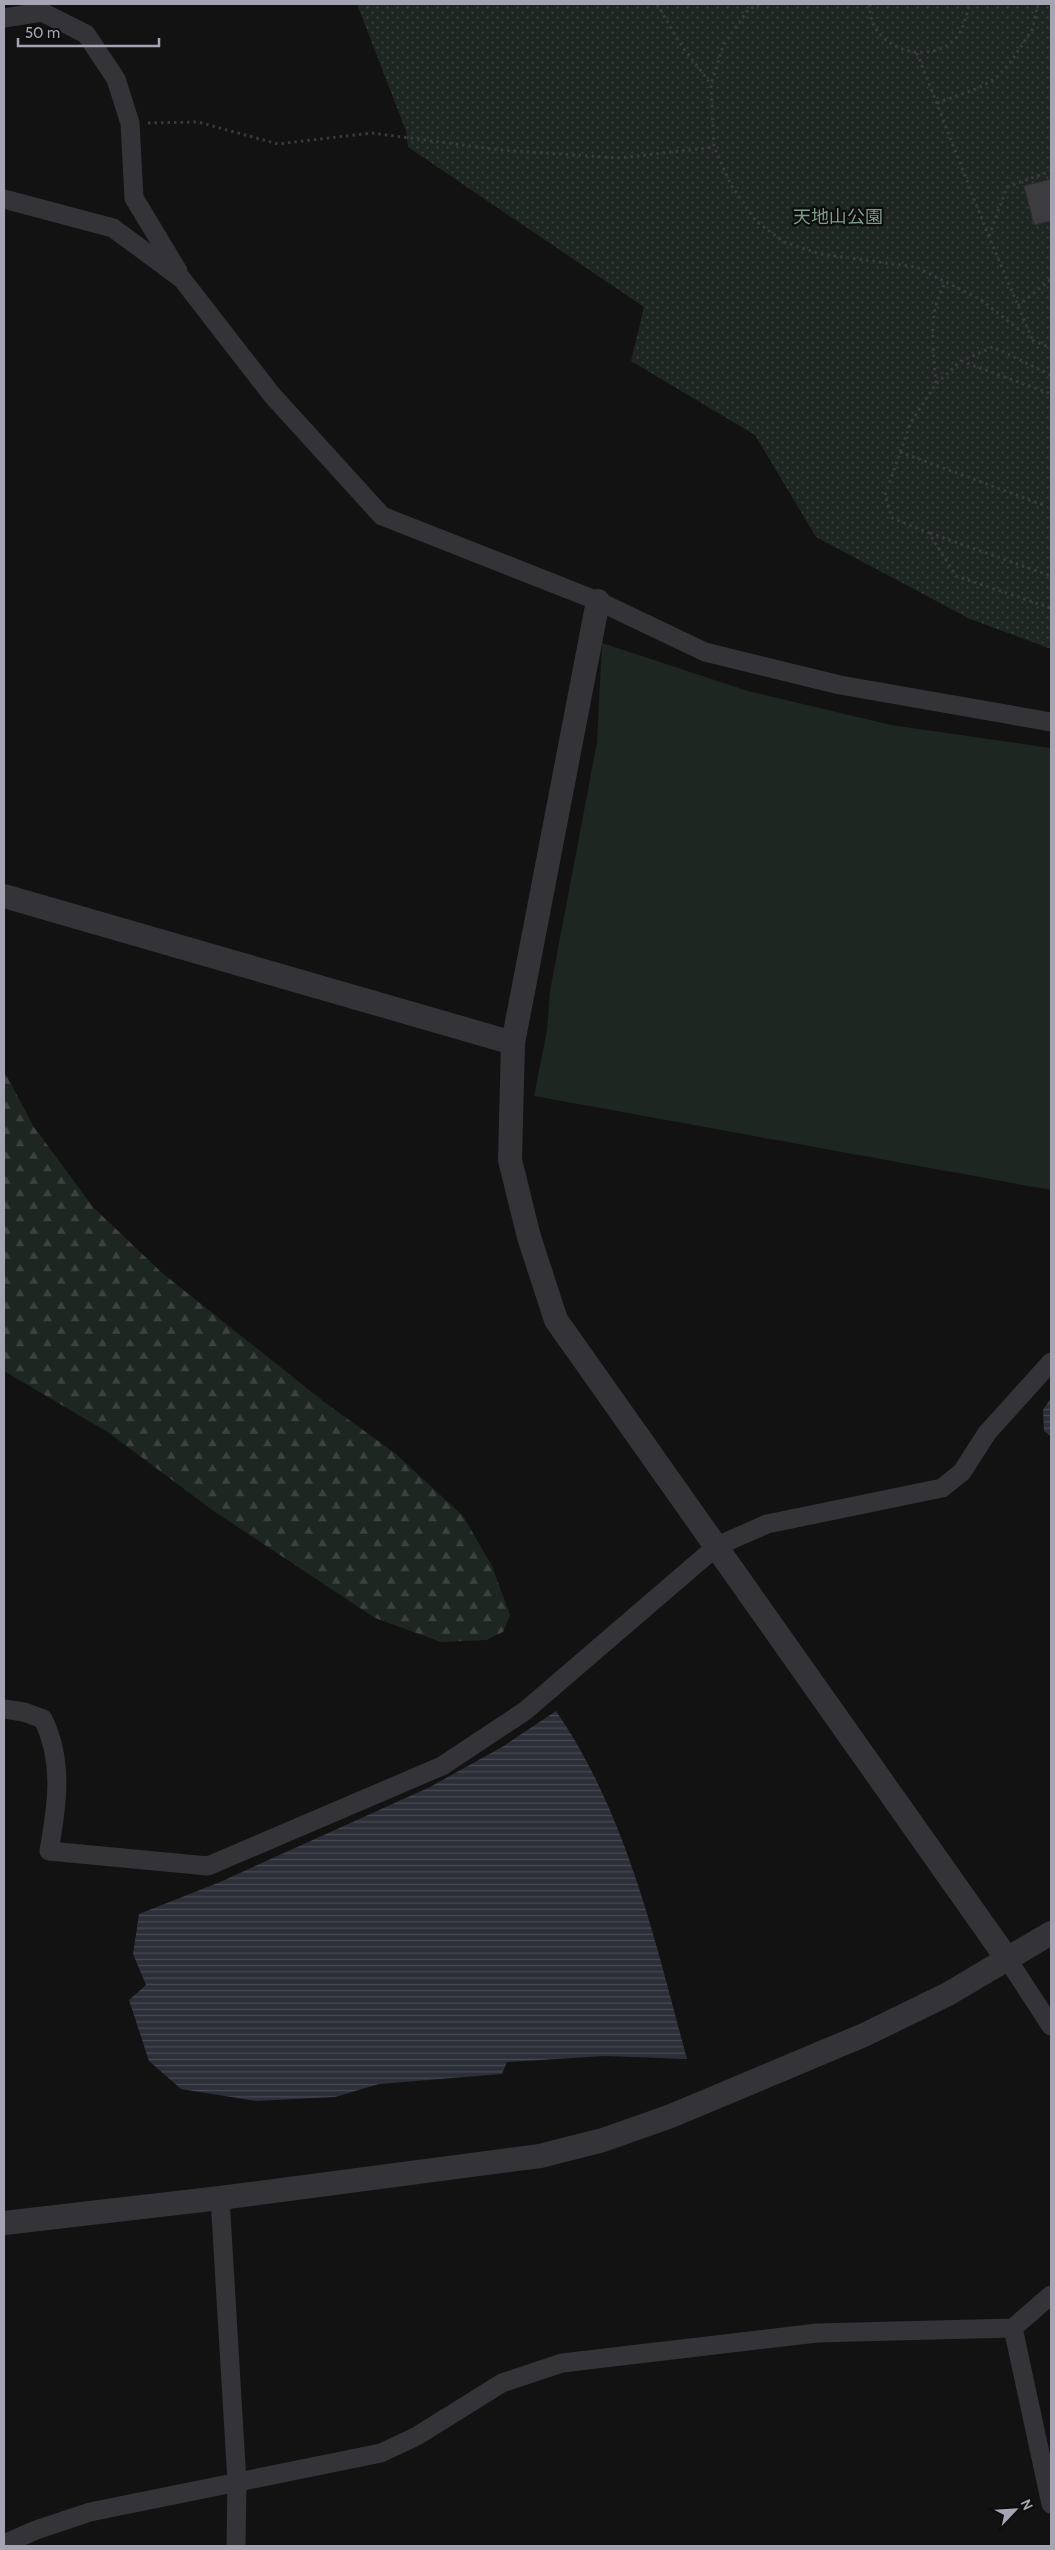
<svg xmlns="http://www.w3.org/2000/svg" width="1055" height="2550" font-family="Cabin,'Noto Sans JP',sans-serif">
<style>
.green{fill:#1e2621}
.forest{fill:url(#forest-firs)}
.park{fill:url(#park-dots)}
.water{fill:url(#water-rules)}
.building{fill:#3c3c40;stroke:#2d2c2f}
.lines{fill:none;stroke-linecap:round;stroke-linejoin:round}
.path{stroke:#39393f;stroke-width:3;stroke-dasharray:2.5 4;stroke-linecap:butt}
.minor{stroke:#343338;stroke-width:19}
.tertiary{stroke:#343338;stroke-width:24}
.labels{text-anchor:middle;dominant-baseline:central;stroke-width:4.5;stroke-linejoin:round;paint-order:stroke}
.park-label{font-size:18px;fill:#7c9d87;stroke:#0d0d0e}
</style>
<defs>
<pattern id="forest-firs" width="22" height="20" patternUnits="userSpaceOnUse" patternTransform="scale(1.25)"><rect width="22" height="20" fill="#1e2621"/><path d="M5 1l3.5 6h-7zM16 11l3.5 6h-7z" fill="#3c423f"/></pattern>
<pattern id="park-dots" width="8" height="8" patternUnits="userSpaceOnUse" patternTransform="scale(1.25)"><rect width="8" height="8" fill="#1e2621"/><path d="M2 2h.1M6 6h.1" fill="none" stroke="#3c423f" stroke-width="1.8" stroke-linecap="round"/></pattern>
<pattern id="water-rules" width="6" height="5" patternUnits="userSpaceOnUse" patternTransform="scale(1.25)"><rect width="6" height="5" fill="#2b2f38"/><path d="M0 2.5h6" fill="none" stroke="#474a52"/></pattern>
</defs>
<rect width="100%" height="100%" fill="#121213"/>
<path class="green" d="M602,643L748,691L891,725L1051,748V1190L534,1096L547,1030L550,991L597,742Z"/>
<path class="forest" d="M4,1071L34,1127L93,1207L161,1272L323,1401L396,1454L463,1516L492,1566L510,1615L503,1632L486,1640L441,1642L375,1618L215,1512L109,1433L4,1371Z"/>
<path class="park" d="M357,4H1051V649L970,619L816,537L755,435L631,361L644,307L408,147L406,131Z"/>
<path class="water" d="M1051,1398V1436L1044,1431L1043,1410Z
M556,1711C627,1814 655,1941 687,2059L605,2056L507,2062L502,2074L379,2084L335,2097L256,2101L181,2089L149,2061L129,2000L146,1985L133,1954L139,1914L220,1882L430,1787L502,1747Z"/>
<path class="building" d="M1051,179V221L1034,225L1024,186Z"/>
<g class="lines">
<path class="path" d="M657,4L681,45L711,84
M759,4L748,10L723,46L711,85L714,147L731,185L756,221L784,242L820,254L916,267L980,299L1032,340L1051,348
M870,4C866,55 949,72 964,23C966,16 969,10 968,4
M917,53L987,232L1032,339
M937,103L976,89L995,79L1010,63L1032,30L1038,4
M148,123L198,122L278,144L372,133L500,150L620,158L714,147
M989,236L1007,187L1051,171
M1018,306L1051,279
M961,361L1051,394
M1051,375L993,347L961,361L936,384L911,422L885,495L892,518L929,533L956,576L1051,608
M936,383C933,350 927,311 946,282
M900,452L1046,506
M930,533L1051,576"/>
<path class="minor" d="M4,18L42,12L86,34L116,79L130,123L134,198L178,271
M4,199L113,228L182,279L272,395L382,516L598,601L705,652L840,685L1051,722
M4,1709L24,1712L43,1719C64,1762 57,1806 49,1851L208,1866L442,1766L525,1711L717,1546L767,1524L942,1488L962,1472L987,1433L1051,1362
M1008,1960L1051,2026
M220,2198L237,2482L236,2546
M1013,2328L1051,2504
M4,2544L36,2530L90,2512L381,2453L417,2436L502,2383L562,2363L817,2333L1013,2328L1051,2295"/>
<path class="tertiary" d="M598,601L513,1043L510,1160L529,1237L556,1320L1008,1960
M4,896L513,1043
M4,2223L220,2198L540,2156L603,2140L671,2116L864,2035L948,1994L1051,1933"/>
</g>
<g class="labels">
<g class="park-label">
<text x="838" y="217">天地山公園</text>
</g>
</g>
<rect width="1055" height="2550" fill="none" stroke="#a4a4b3" stroke-width="10"/>
<g transform="translate(1015 2510) rotate(65)" stroke="#0d0d0e" stroke-width="4" paint-order="stroke">
<path d="M0-4L9 19L0 12L-9 19Z" fill="#a4a4b3"/>
<text y="-8" font-size="14" font-weight="bold" text-anchor="middle" fill="#a4a4b3">N</text>
</g>
<path d="M18 38v8h141v-8" fill="none" stroke="#a4a4b3" stroke-width="2.5"/>
<text x="25" y="38" font-size="15" fill="#a4a4b3" stroke="#0d0d0e" stroke-width="4" paint-order="stroke">50 m</text>
</svg>
